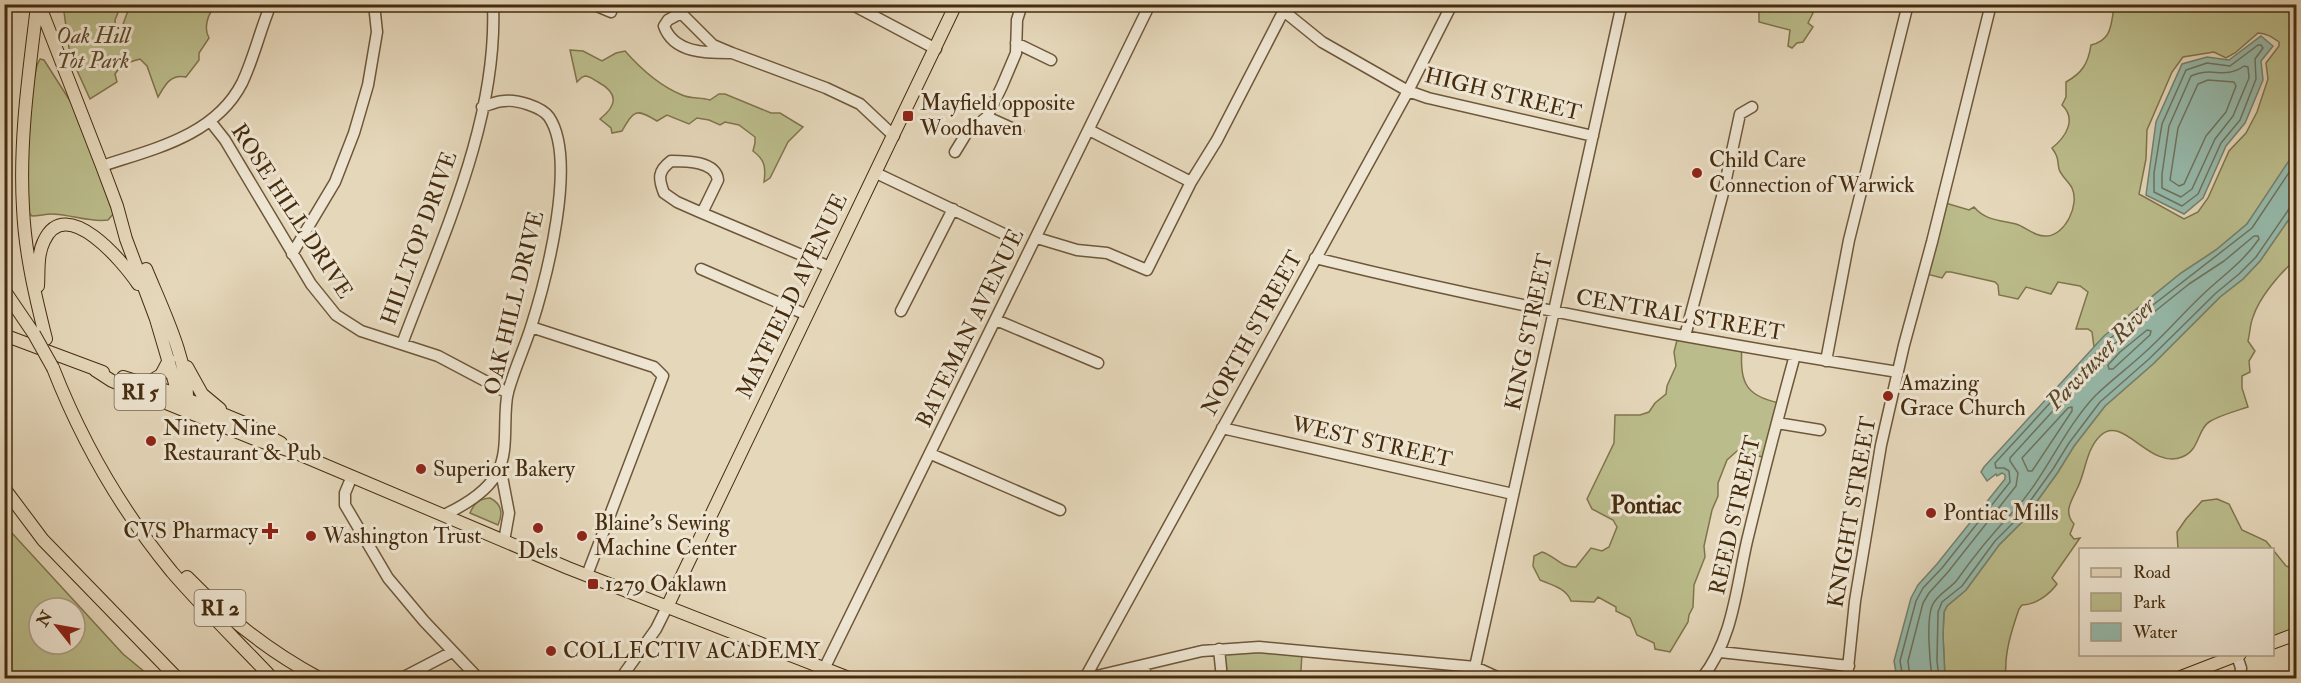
<svg xmlns="http://www.w3.org/2000/svg" width="2301" height="683" font-family="'IM FELL Double Pica',serif">
<style>
.green{fill:#bbbc8b;stroke:#80744c;stroke-width:1.5;fill-rule:evenodd}
.water{fill:#96baac;stroke:#76816d;stroke-width:1.5}
.lines{fill:none;stroke-linecap:round;stroke-linejoin:round}
.shore{stroke:#6e735d;stroke-width:1.5}
.minor-casing{stroke:#6e5739;stroke-width:13}
.major-casing{stroke:#462c0e;stroke-width:14}
.minor{stroke:#eee5d2;stroke-width:10}
.major{stroke:#e5d7ba;stroke-width:12}
.major-bridge-casing{stroke:#462c0e;stroke-width:14;stroke-linecap:butt}
.major-bridge{stroke:#e5d7ba;stroke-width:12}
.poi-dot{fill:#8f2418;stroke:#eee5d2;stroke-width:2}
.labels{text-anchor:middle;dominant-baseline:central;stroke-width:6;stroke-linejoin:round;paint-order:stroke}
.shield{fill:#eee5d2;stroke:#786449;stroke-width:1.5}
.shield-label{font-size:21px;font-weight:bold;fill:#462c0e}
.park-label{font-size:22px;font-style:italic;fill:#5d4927;stroke:#eee5d2}
.street-label{font-size:22px;fill:#462c0e;stroke:#eee5d2}
.poi-label{font-size:22px;fill:#462c0e;stroke:#eee5d2;text-anchor:start}
.water-label{font-size:24px;font-style:italic;fill:#56482e;stroke:#eee5d2}
.neighbourhood-label{font-size:24px;font-weight:bold;fill:#462c0e;stroke:#eee5d2}
</style>
<rect width="100%" height="100%" fill="#e5d7ba"/>
<filter id="stains"><feTurbulence type="fractalNoise" baseFrequency=".00333" numOctaves="4"/><feColorMatrix values="0 0 0 0 .2 0 0 0 0 .09 0 0 0 0 .02 0 0 0 .5 -.17"/></filter>
<radialGradient id="worn" r=".72"><stop offset=".6" stop-color="#630" stop-opacity="0"/><stop offset="1" stop-color="#630" stop-opacity=".3"/></radialGradient>
<path class="green" d="M63,5H121L115,20L117,41L130,5H215C208,15 203,27 209,38L199,53V60L186,77C170,74 165,85 158,97L147,66L140,59C129,62 121,64 115,74L117,82L90,99L70,55Z
M1759,5H1810L1813,13L1808,23L1813,27L1803,42L1797,43L1792,48L1788,46L1790,30L1759,22Z
M2115,5H2296V150L2287,167L2247,224L2216,250L2181,273L2119,323L2094,347L2092,332L2088,329H2076L2088,292L2080,286L2058,282L2051,294L2026,287L2018,299L1999,295L1998,285L1995,282L1951,272H1946L1942,278L1923,273L1942,202L1969,210L1974,207C1986,221 2000,220 2016,224C2026,227 2035,237 2047,236C2065,235 2080,205 2072,188C2069,182 2061,176 2059,169C2057,159 2059,158 2052,148C2066,137 2077,119 2062,105L2066,97V82C2082,73 2088,64 2091,45C2115,39 2110,20 2115,5ZM2258,33C2266,33 2272,37 2279,42V46L2266,63L2268,79L2257,112L2246,133L2229,151L2208,198L2198,212L2184,219L2139,194L2146,159L2147,130L2172,72L2183,57L2214,52L2226,58L2235,53Z
M570,50L583,51L602,61L616,53L625,51C640,68 660,86 682,95C691,99 700,97 710,100L719,94H725L771,113H780L803,127L788,142L770,178L764,182C766,167 765,160 753,151L755,143V137L739,125L725,122L720,125L709,120L697,118L689,124L667,115L657,121C636,108 634,110 622,131L612,133L611,128L600,119C618,105 618,93 598,82C594,80 590,76 585,76C581,77 580,79 577,82Z
M40,59L44,60L74,107L78,121L99,169L114,213L108,220C90,223 70,214 51,214C45,214 39,216 32,216L25,209L28,110L37,65Z
M2296,209V260C2281,271 2259,298 2253,317C2250,324 2250,333 2248,341L2255,351L2249,361L2250,372L2242,376V388L2248,407C2236,411 2220,415 2209,422C2197,430 2200,450 2182,457C2149,470 2123,413 2100,436C2085,451 2086,473 2076,491C2070,503 2064,513 2074,524L2070,534L2074,539L2080,538L2052,578L2057,584C2049,595 2035,605 2022,605L2019,609C2011,632 2004,654 2006,678H1945L1943,635L1944,612L1947,606L1966,590L1999,545L2022,522L2058,472L2074,446L2105,406L2153,364L2220,297L2243,279L2260,261Z
M1678,336L1742,344C1740,379 1742,396 1780,403L1767,458L1737,451L1727,460L1718,483V496L1712,510L1704,546L1705,557L1694,585L1693,607L1689,615L1688,622L1670,652L1655,649L1654,643L1637,635L1630,618L1616,611V607L1598,597L1594,602L1571,601C1566,588 1552,585 1540,580L1533,566L1534,556L1542,552C1555,556 1562,568 1576,567L1591,548L1602,551L1609,547L1617,527L1613,520L1592,509L1587,499L1614,443L1615,415H1640L1649,412L1655,403L1666,394L1667,386L1676,366L1674,352Z
M490,498C502,504 503,514 498,525L470,513C474,503 479,499 490,498Z
M2217,499L2229,504L2242,530L2266,541L2286,566L2296,570V634L2273,644L2272,550L2178,549L2177,532L2186,519L2202,501Z
M11,532L123,654L152,678H5L4,536ZM39,608H75V644H39Z
M1223,649L1302,653L1301,670L1296,678H1225Z"/>
<path class="water" d="M2261,36L2273,46L2261,61L2263,80L2245,123L2226,146L2203,198L2184,214L2146,195L2156,122L2182,64L2207,57L2229,60Z
M2296,150V209L2260,261L2243,279L2220,297L2153,364L2105,406L2074,446L2058,472L2022,522L1999,545L1966,590L1947,606L1944,612L1943,635L1945,678H1897L1894,661L1911,598L1918,585L1937,564L2005,479V475L2002,473L1997,476L1996,474L1987,481L1981,472L1984,467L2104,336L2181,273L2216,250L2247,224Z"/>
<g class="lines">
<path class="shore" d="M2258,45H2261L2263,48L2255,59L2256,79L2240,120L2221,143L2198,194L2182,206L2154,192V173L2162,124L2186,70L2207,63L2230,66Z
M2244,66L2248,67L2249,78L2233,116L2215,139L2192,189L2181,197L2162,188V174L2169,126L2191,76C2213,66 2224,80 2244,66Z
M2208,80L2234,82L2236,86L2226,112L2206,136L2184,184L2179,186L2170,180L2178,128L2198,84Z
M2147,330L2151,331L2150,335L2113,369H2109L2108,365L2120,352Z
M2072,407V411L2032,471H2028L2022,458L2068,408Z
M1903,678L1900,661L1916,601L1923,588L1942,568L2010,482L2009,471L2004,468H1996L1995,463L2108,340L2252,228L2296,162
M1910,678L1908,661L1923,603L1929,593L1948,572L2016,486L2018,473L2010,461V458L2113,345L2189,284L2224,261L2254,236H2258L2259,239C2245,259 2229,271 2211,287C2187,308 2167,333 2143,354C2128,368 2110,381 2095,396C2062,431 2045,479 2011,514C1990,536 1974,556 1957,580C1949,590 1937,594 1932,606C1926,621 1930,662 1932,678
M1939,678L1937,661L1938,612L1942,602L1962,586L1995,541L2018,518L2053,469L2069,443L2100,402L2149,359L2216,293L2239,274L2256,257L2289,209L2296,206"/>
<defs>
<path id="minor" d="M592,4L611,12
M851,4L936,49
M1275,4L1322,42L1408,91L1428,98L1593,136
M681,13L713,45L732,53C708,53 674,54 664,26L668,20Z
M1016,43L1051,60
M732,53L826,88L860,104L894,136
M987,117L1018,131
M210,121L225,140L311,284L336,315L361,331L438,356L508,393
M1089,130L1191,182
M955,152L966,134L987,117L1002,86L1016,53L1017,20L1022,4
M671,161C686,161 716,161 718,180L702,213L677,202L664,193C658,178 658,171 671,161Z
M102,166C153,149 215,136 242,83C254,58 260,30 271,4
M876,173L1004,234
M702,213L830,267
M1037,238L1077,250L1107,253L1147,270L1191,182L1217,140L1283,12
M292,254L335,182L354,133L368,85L377,32L374,4
M1315,258C1508,306 1702,341 1898,372
M701,269L807,315
M901,311L953,209
M996,320L1098,363
M531,327L654,367L663,376L587,575
M1685,336L1723,193L1740,114L1752,107
M402,344C442,237 498,121 493,4
M1826,361L1849,240L1908,4
M1777,423L1820,430
M1222,428L1513,494
M931,454L1060,510
M500,466L509,513L504,541
M352,476L345,493V505L388,578L424,621L478,678
M444,515C463,506 487,492 497,473C510,451 502,416 508,392C514,370 524,349 531,327C546,280 578,160 549,117C542,107 516,99 504,101C497,101 489,105 482,107
M1219,649L1222,678
M1720,652L1849,666
M2237,656L2241,668L2240,678
M1144,665L1146,678
M1475,667L1622,4
M824,669L1150,4
M402,678L452,652
M621,678L656,629L667,607
M1085,678L1408,91L1452,4
M1088,678L1202,651L1259,647L1475,667L1499,678
M1702,678C1733,639 1736,589 1747,541C1762,479 1778,417 1795,355
M1847,678L1855,601L1881,445L1904,345L1932,242L1991,4"/>
<path id="major" d="M39,4L102,166L117,206L126,239L156,319L179,397L186,410
M37,6C29,73 19,140 23,208C25,253 35,295 46,339
M146,269C162,308 190,364 187,406
M38,286C39,271 37,255 44,241C66,193 124,263 138,284
M4,290L34,334
M4,335L103,372
M187,367L202,394L220,409
M53,368C82,442 121,510 172,572C204,609 239,643 272,678
M95,370L112,381L257,440L294,452L568,568L849,678
M123,377L167,391L242,422L281,443
M146,384L161,375L169,360
M4,488L43,540L177,678
M187,577C226,617 270,652 319,678
M667,607L956,4
M2272,643L2296,634
M2178,678L2240,654"/>
</defs>
<use href="#minor" class="minor-casing"/>
<use href="#major" class="major-casing"/>
<use href="#minor" class="minor"/>
<use href="#major" class="major"/>
<defs>
<path id="major-bridge" d="M34,334L53,368"/>
</defs>
<use href="#major-bridge" class="major-bridge-casing"/>
<use href="#major-bridge" class="major-bridge"/>
</g>
<g class="poi-dot">
<rect x="902" y="110" width="12" height="12" rx="3"/>
<circle cx="1697" cy="173" r="6"/>
<circle cx="1888" cy="396" r="6"/>
<circle cx="151" cy="441" r="6"/>
<circle cx="421" cy="469" r="6"/>
<circle cx="1931" cy="513" r="6"/>
<circle cx="538" cy="528" r="6"/>
<path d="M267 522h6v6h6v6h-6v6h-6v-6h-6v-6h6z"/>
<circle cx="311" cy="536" r="6"/>
<circle cx="582" cy="536" r="6"/>
<rect x="587" y="578" width="12" height="12" rx="3"/>
<circle cx="551" cy="651" r="6"/>
</g>
<g class="labels">
<g class="shield">
<rect x="114.5" y="374" width="51" height="36" rx="4.5"/>
<rect x="194.5" y="590" width="51" height="36" rx="4.5"/>
</g>
<g class="shield-label">
<text x="140" y="392">RI 5</text>
<text x="220" y="608">RI 2</text>
</g>
<g class="park-label">
<text x="93" y="36">Oak Hill<tspan x="93" dy="25">Tot Park</tspan></text>
</g>
<g class="street-label">
<text transform="translate(1503 94) rotate(14)">HIGH STREET</text>
<text transform="translate(292 211) rotate(57)">ROSE HILL DRIVE</text>
<text transform="translate(419 238) rotate(-70)">HILLTOP DRIVE</text>
<text transform="translate(792 296) rotate(-64)">MAYFIELD AVENUE</text>
<text transform="translate(514 303) rotate(-76)">OAK HILL DRIVE</text>
<text transform="translate(1680 315) rotate(10)">CENTRAL STREET</text>
<text transform="translate(970 328) rotate(-64)">BATEMAN AVENUE</text>
<text transform="translate(1529 332) rotate(-78)">KING STREET</text>
<text transform="translate(1252 333) rotate(-61)">NORTH STREET</text>
<text transform="translate(1372 442) rotate(13)">WEST STREET</text>
<text transform="translate(1852 512) rotate(-80)">KNIGHT STREET</text>
<text transform="translate(1735 515) rotate(-77)">REED STREET</text>
</g>
<g class="poi-label">
<text x="920" y="103">Mayfield opposite<tspan x="920" dy="25">Woodhaven</tspan></text>
<text x="1709" y="160">Child Care<tspan x="1709" dy="25">Connection of Warwick</tspan></text>
<text x="1900" y="383">Amazing<tspan x="1900" dy="25">Grace Church</tspan></text>
<text x="163" y="428">Ninety Nine<tspan x="163" dy="25">Restaurant &amp; Pub</tspan></text>
<text x="433" y="469">Superior Bakery</text>
<text x="1943" y="513">Pontiac Mills</text>
<text x="594" y="523">Blaine's Sewing<tspan x="594" dy="25">Machine Center</tspan></text>
<text x="258" y="531" text-anchor="end">CVS Pharmacy</text>
<text x="323" y="536">Washington Trust</text>
<text x="538" y="551" text-anchor="middle">Dels</text>
<text x="605" y="584">1279 Oaklawn</text>
<text x="563" y="651">COLLECTIV ACADEMY</text>
</g>
<g class="water-label">
<text transform="translate(2101 354) rotate(-46)">Pawtuxet River</text>
</g>
<g class="neighbourhood-label">
<text x="1646" y="505">Pontiac</text>
</g>
</g>
<rect width="2301" height="683" fill="none" stroke="#e5d7ba" stroke-width="24"/>
<rect x="6" y="6" width="2289" height="671" fill="none" stroke="#462c0e" stroke-width="3"/>
<rect x="12" y="12" width="2277" height="659" fill="none" stroke="#462c0e" stroke-width="1.5"/>
<rect x="2079" y="548" width="195" height="108" fill="#eee5d2" stroke="#ab9b84" stroke-width="1.5"/>
<rect x="2091" y="568" width="30" height="9" fill="#e5d7ba" stroke="#ab9b84" stroke-width="1.5"/>
<text x="2133" y="578" font-size="18" fill="#462c0e">Road</text>
<rect x="2091" y="593" width="30" height="18" fill="#bbbc8b" stroke="#ab9b84" stroke-width="1.5"/>
<text x="2133" y="608" font-size="18" fill="#462c0e">Park</text>
<rect x="2091" y="623" width="30" height="18" fill="#96baac" stroke="#ab9b84" stroke-width="1.5"/>
<text x="2133" y="638" font-size="18" fill="#462c0e">Water</text>
<g transform="translate(57 626) rotate(301)"><circle r="28" fill="#eee5d2" stroke="#ab9b84" stroke-width="1.5"/>
<path d="M0-4.5L10 22L0 15L-10 22Z" fill="#8f2418"/>
<text y="-9" font-size="16" font-weight="bold" text-anchor="middle" fill="#462c0e">N</text>
</g>
<rect width="100%" height="100%" filter="url(#stains)"/>
<rect width="100%" height="100%" fill="url(#worn)"/>
</svg>
